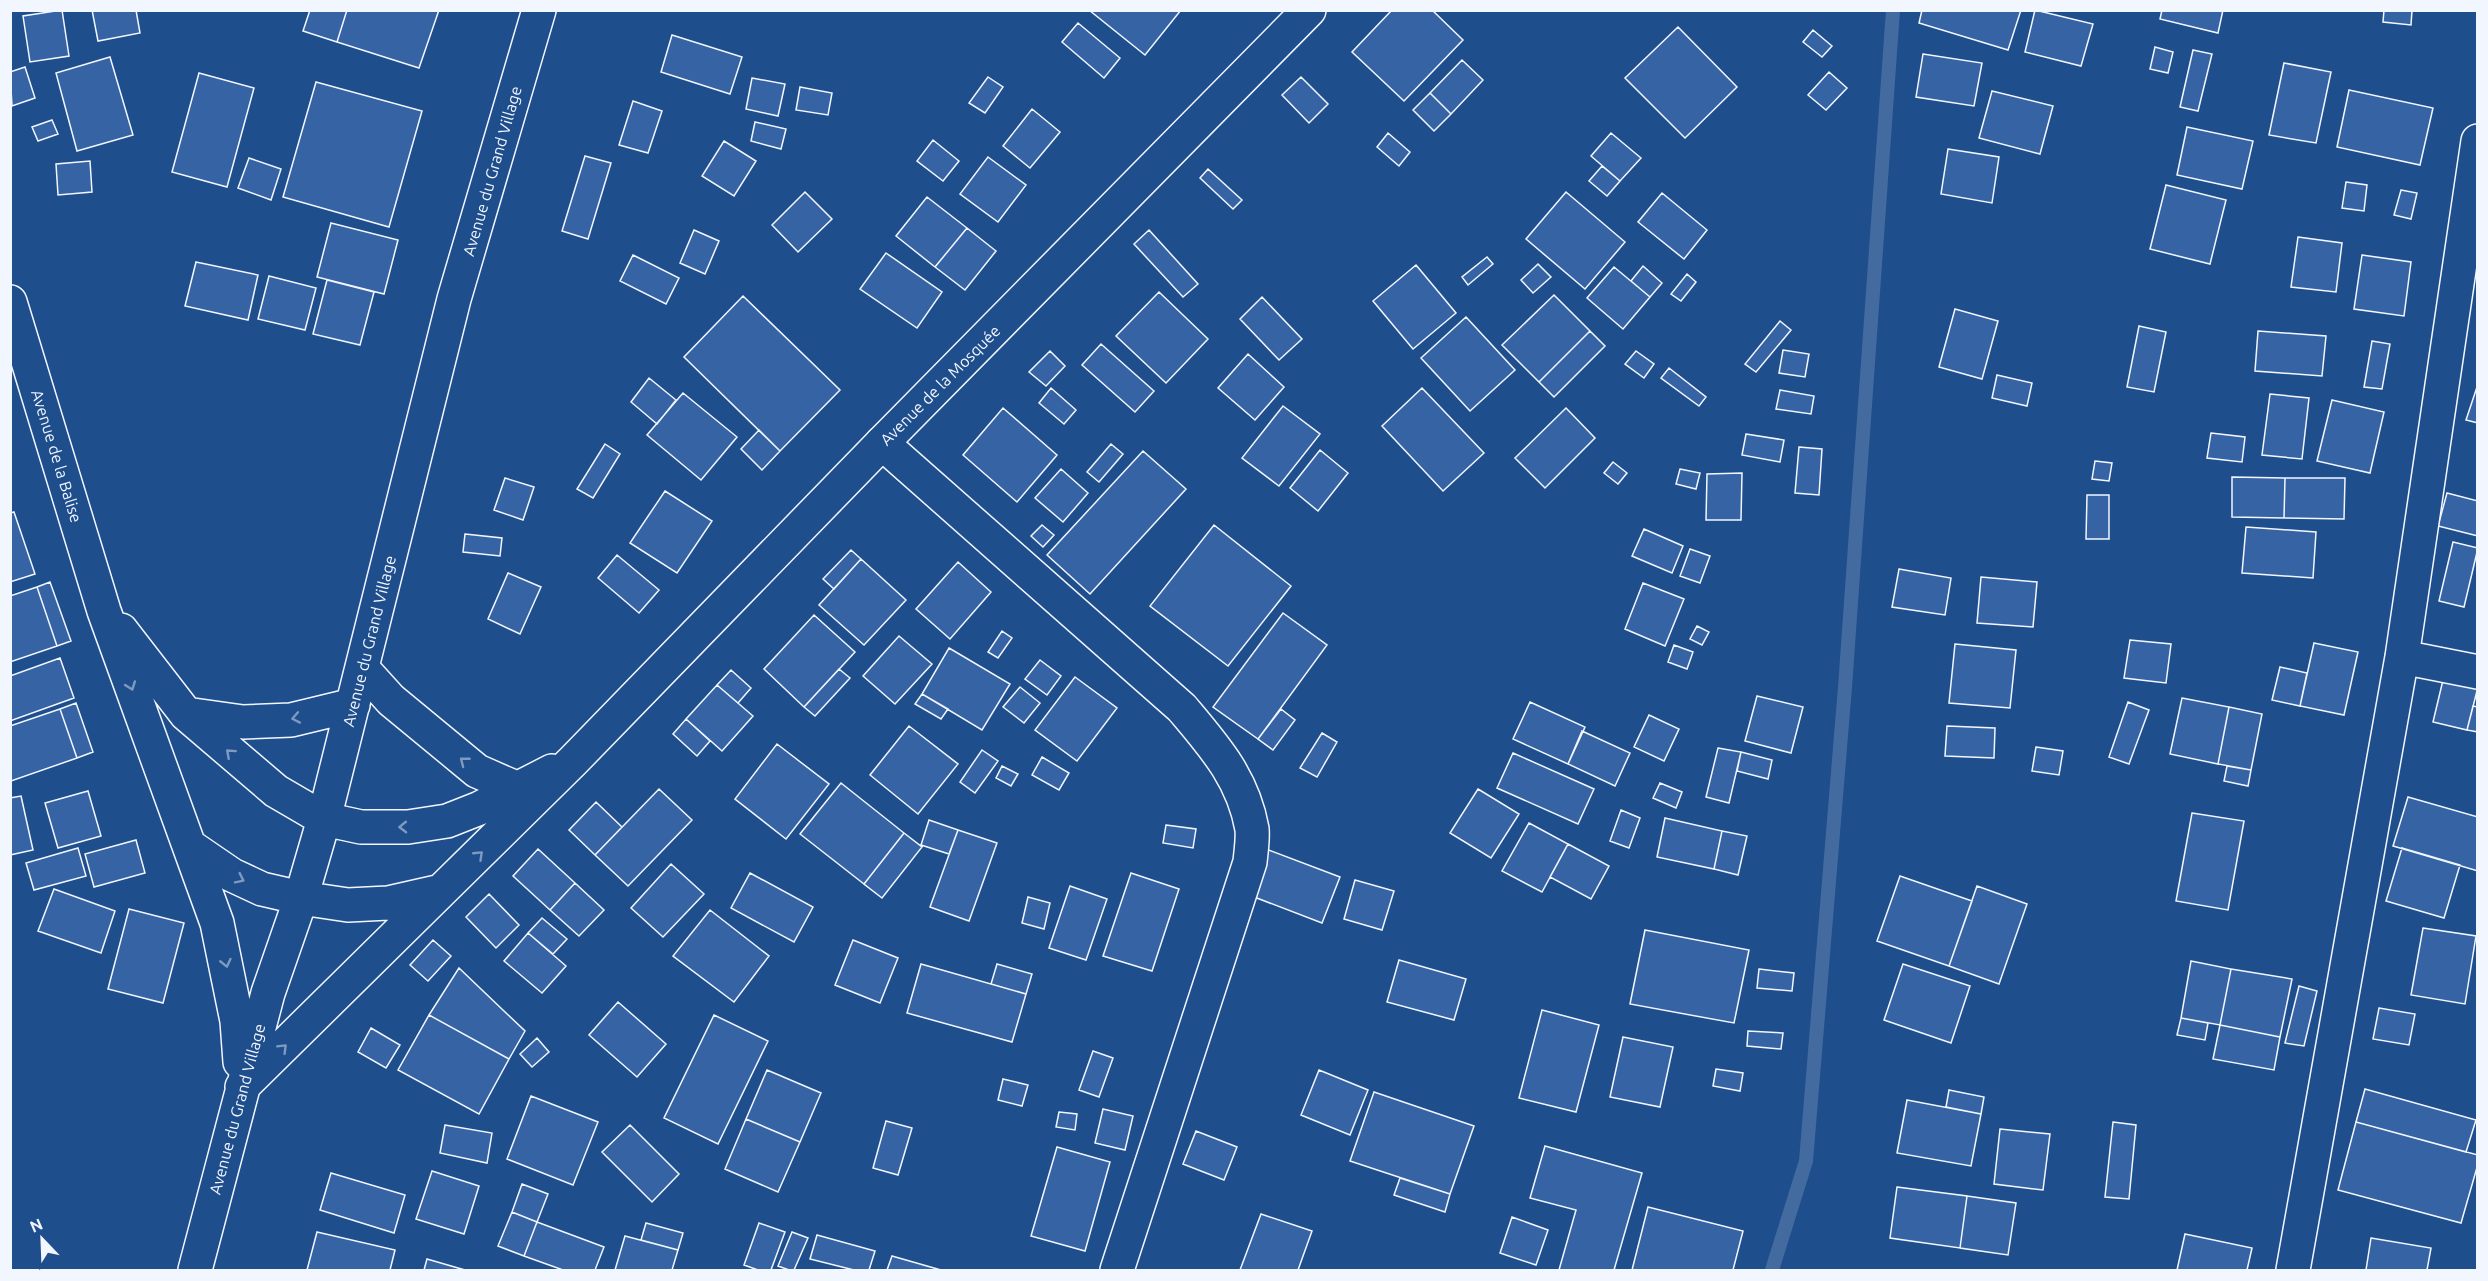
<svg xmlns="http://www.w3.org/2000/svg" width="2488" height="1281" font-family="Ubuntu,sans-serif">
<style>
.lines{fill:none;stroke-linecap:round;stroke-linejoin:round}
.stream{stroke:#446ba0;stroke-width:14}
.building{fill:#3563a3;stroke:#f2f6ff;stroke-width:1.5}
.street-casing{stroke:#f2f6ff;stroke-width:36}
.secondary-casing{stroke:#f2f6ff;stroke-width:36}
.street{stroke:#1f4e8c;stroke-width:33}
.secondary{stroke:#1f4e8c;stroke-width:33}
.oneway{stroke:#7e9ac0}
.labels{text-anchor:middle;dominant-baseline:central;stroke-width:4.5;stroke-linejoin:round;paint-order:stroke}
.street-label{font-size:16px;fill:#f2f6ff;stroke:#1f4e8c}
</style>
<rect width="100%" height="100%" fill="#1f4e8c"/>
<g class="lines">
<path class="stream" d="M1772,1270L1806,1161L1845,687L1893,10"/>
</g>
<path class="building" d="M62,10L69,56L30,62L23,16Z
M92,10H136L140,33L98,41Z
M310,10H347L337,42L303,31Z
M347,10H439L419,68L337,42Z
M1089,10H1181L1145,55Z
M1392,10H1432L1463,40L1404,101L1352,52Z
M1922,10H2021L2008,50L1919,23Z
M2035,10L2093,24L2081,66L2025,52Z
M2162,10H2223L2218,33L2160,19Z
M2384,10H2412L2411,25L2383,22Z
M1078,23L1120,58L1104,78L1062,42Z
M1678,27L1737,87L1685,138L1625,78Z
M1813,30L1832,46L1822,57L1803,42Z
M672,35L742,57L730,94L661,72Z
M2155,47L2173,52L2168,73L2150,69Z
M2193,50L2212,54L2198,111L2180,107Z
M1923,54L1982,63L1974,106L1916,97Z
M110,57L133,135L77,151L56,73Z
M1462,60L1483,80L1451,114L1430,93Z
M2284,63L2331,72L2316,143L2269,135Z
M25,67L35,98L12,106L10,72Z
M1829,72L1847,88L1826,110L1808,95Z
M199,73L254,88L227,187L172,172Z
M988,77L1003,87L985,113L969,103Z
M1301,77L1328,104L1309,123L1282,95Z
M752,78L785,84L778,116L746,109Z
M316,82L422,111L389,227L283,197Z
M800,87L832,93L828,115L796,110Z
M2349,90L2433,108L2420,165L2337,147Z
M1992,91L2053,106L2040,154L1979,138Z
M1430,93L1451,114L1434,131L1413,110Z
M633,101L662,111L648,153L619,145Z
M1032,109L1060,132L1030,168L1003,146Z
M52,120L58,134L38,141L32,127Z
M755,122L786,129L781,149L751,141Z
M2187,127L2253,141L2242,189L2177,175Z
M1388,133L1410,152L1399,166L1377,147Z
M1611,133L1641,158L1620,181L1591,156Z
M933,140L959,161L943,181L917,161Z
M724,141L756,161L734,196L702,176Z
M1948,149L1999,157L1992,203L1941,194Z
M585,156L611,163L588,239L562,231Z
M988,157L1026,185L998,222L960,194Z
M249,158L281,169L271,200L238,188Z
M90,161L92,192L58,195L56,164Z
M1602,166L1620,181L1607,196L1589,181Z
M1208,169L1242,200L1233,209L1200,178Z
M2346,182L2367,185L2364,211L2342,208Z
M2166,185L2226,200L2210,264L2150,249Z
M2401,190L2417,193L2411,219L2394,215Z
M805,192L832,219L798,252L772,225Z
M1566,192L1625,242L1585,289L1526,239Z
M1662,193L1707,230L1684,259L1638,222Z
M927,197L967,228L935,267L896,236Z
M331,223L398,240L384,294L317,277Z
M967,228L996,251L965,290L935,267Z
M694,230L719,241L705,274L680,263Z
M1149,230L1198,284L1183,297L1134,244Z
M2298,237L2342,243L2336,292L2291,287Z
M886,253L942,292L917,328L860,289Z
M633,255L679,278L666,304L620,281Z
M2362,255L2411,262L2404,316L2354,309Z
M1487,257L1493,264L1468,285L1462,277Z
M196,262L258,275L248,320L185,306Z
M1538,264L1551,277L1533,293L1521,280Z
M1416,265L1456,313L1413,349L1373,301Z
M1643,266L1662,283L1650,297L1631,281Z
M1614,267L1650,297L1623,329L1587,298Z
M1687,274L1696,282L1681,301L1671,294Z
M269,276L316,288L305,330L258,319Z
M327,280L374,292L360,345L313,334Z
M1159,292L1208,339L1166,383L1116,336Z
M1554,295L1590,331L1539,382L1502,345Z
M743,296L840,390L780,451L684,357Z
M1262,297L1302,339L1279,360L1240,319Z
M1955,309L1998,321L1982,379L1939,367Z
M1466,317L1515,370L1470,411L1421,358Z
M1780,321L1791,330L1756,372L1745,364Z
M2139,326L2166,332L2154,392L2127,387Z
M1590,331L1605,346L1554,397L1539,382Z
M2258,331L2326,336L2322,376L2255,371Z
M2372,341L2390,344L2382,389L2364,387Z
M1101,344L1154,391L1135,412L1082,365Z
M1783,350L1809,354L1805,377L1779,373Z
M1050,351L1065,366L1046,386L1029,372Z
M1636,351L1654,364L1644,378L1625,364Z
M1248,354L1284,387L1255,420L1218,388Z
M1669,368L1706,397L1699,406L1661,378Z
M1997,375L2032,383L2027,406L1992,398Z
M649,378L676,400L657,424L631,402Z
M2478,384V423L2466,420Z
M1051,388L1076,410L1064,424L1039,403Z
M1422,388L1484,453L1443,491L1382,426Z
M1780,390L1814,396L1811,414L1776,409Z
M683,393L737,437L701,480L647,435Z
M2270,394L2309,398L2302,459L2262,455Z
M2332,400L2384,412L2370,473L2317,461Z
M1283,406L1320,434L1279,486L1242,458Z
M1003,408L1057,455L1017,502L963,455Z
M1566,408L1595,438L1545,488L1515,458Z
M759,430L780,451L762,470L741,449Z
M2211,433L2245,437L2242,462L2207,458Z
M1746,434L1784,440L1780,462L1742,455Z
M605,444L620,454L593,498L577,489Z
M1111,444L1123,454L1099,482L1087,472Z
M1799,447L1822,449L1819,495L1795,493Z
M1320,450L1348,473L1318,511L1290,488Z
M1143,451L1186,489L1090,594L1047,555Z
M2095,461L2112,463L2109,481L2092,479Z
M1613,462L1627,473L1618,484L1604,473Z
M1061,469L1088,493L1063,522L1035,498Z
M1680,469L1700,473L1696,489L1676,484Z
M1742,473L1741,520H1706L1707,474Z
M2232,477L2285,478L2284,518L2232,517Z
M505,478L534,487L523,520L494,510Z
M2285,478H2345L2344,519L2284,518Z
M665,491L712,521L677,573L630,543Z
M2447,493L2478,501V536L2438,526Z
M2087,495H2109V539H2086Z
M14,512L35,574L10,582V513Z
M1042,525L1054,535L1043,547L1031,536Z
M1214,525L1291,586L1228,666L1150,606Z
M2246,527L2316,532L2313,578L2242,573Z
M1644,529L1683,546L1672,573L1632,556Z
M465,534L502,538L500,556L463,552Z
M2453,542L2478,548L2464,607L2439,601Z
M1690,549L1710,556L1700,583L1680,576Z
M851,550L861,559L834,589L823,579Z
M617,555L659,590L639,613L598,578Z
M861,559L906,600L864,645L819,605Z
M958,562L991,592L950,639L916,609Z
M1899,569L1951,578L1945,615L1892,607Z
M508,573L541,587L520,634L488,619Z
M1981,577L2037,582L2033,627L1977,623Z
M50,582L71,641L57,646L37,587Z
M1643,583L1684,599L1665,646L1625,629Z
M37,587L57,646L10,662V596Z
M1283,613L1327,645L1258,739L1213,707Z
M814,615L855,652L804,707L764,669Z
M1697,626L1709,632L1702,645L1690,639Z
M1002,631L1012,638L998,658L988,652Z
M899,636L932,664L895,704L863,676Z
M2130,640L2171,644L2166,683L2124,678Z
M2314,643L2358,652L2344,715L2300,706Z
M1955,644L2016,650L2010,708L1949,703Z
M1674,645L1693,652L1687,669L1668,662Z
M949,648L1010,684L982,730L922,694Z
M60,658L74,698L10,721V676Z
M1040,660L1061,676L1047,695L1025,679Z
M2280,667L2307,673L2300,706L2272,700Z
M839,669L850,678L815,716L804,707Z
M731,670L751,688L738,703L717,685Z
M1075,677L1117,708L1077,761L1035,730Z
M2443,680L2478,687L2467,730L2433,722Z
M717,685L753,716L722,751L686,719Z
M1020,687L1040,703L1024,723L1003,707Z
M922,694L948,709L941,719L915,704Z
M1757,696L1803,707L1791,753L1745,741Z
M2182,698L2229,707L2218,764L2170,754Z
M1530,702L1585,727L1568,764L1513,739Z
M2128,702L2149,710L2129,764L2109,757Z
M76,703L93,752L77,758L60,709Z
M2473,706L2478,707V732L2467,730Z
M2229,707L2262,714L2251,770L2218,764Z
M60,709L77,758L11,781L10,726Z
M1281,709L1295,720L1273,750L1258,739Z
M1649,715L1679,729L1664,761L1634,747Z
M686,719L710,741L697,756L673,734Z
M909,726L958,764L918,814L870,775Z
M1947,726L1995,728L1994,758L1945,756Z
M1582,731L1630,753L1615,786L1568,764Z
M1322,733L1337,742L1317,777L1300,768Z
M777,744L829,784L786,839L735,799Z
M2036,747L2063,751L2059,775L2032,771Z
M1718,748L1741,752L1729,803L1706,797Z
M982,750L998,761L975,793L960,782Z
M1741,752L1772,760L1768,779L1737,771Z
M1513,753L1594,789L1578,824L1497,788Z
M1042,757L1069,773L1059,790L1032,775Z
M1002,766L1018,774L1011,786L996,778Z
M2227,766L2251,770L2248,786L2224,781Z
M841,783L904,833L864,884L800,834Z
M1660,783L1682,792L1676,808L1653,798Z
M659,789L692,820L628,886L595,855Z
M1478,789L1519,814L1491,858L1450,833Z
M88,791L101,836L58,848L45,803Z
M21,796L33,850L10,855V798Z
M2408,797L2478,817V871L2393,846Z
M596,802L622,827L595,855L569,830Z
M1621,810L1640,818L1629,848L1610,841Z
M2192,813L2244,821L2228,910L2176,901Z
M1665,818L1722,831L1714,869L1657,857Z
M929,820L958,830L949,854L921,845Z
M1529,823L1568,844L1542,892L1502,871Z
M1166,825L1196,829L1193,848L1163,843Z
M958,830L997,843L969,921L930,907Z
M1722,831L1747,836L1738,875L1714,869Z
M904,833L922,847L882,898L864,884Z
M136,840L145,873L94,887L85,854Z
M1568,844L1609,866L1591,899L1550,877Z
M78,848L86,876L34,890L26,863Z
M2402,848L2460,865L2444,918L2386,901Z
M538,849L575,883L550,910L513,876Z
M1266,849L1340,877L1322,923L1249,895Z
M671,864L704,894L663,937L631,908Z
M750,873L813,907L794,942L731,908Z
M1131,873L1179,889L1152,971L1103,956Z
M1900,876L1972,901L1949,966L1877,941Z
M1355,880L1394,891L1382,930L1344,919Z
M575,883L604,910L579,936L550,910Z
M1070,886L1107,899L1086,960L1049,948Z
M1977,886L2027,904L1999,984L1949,966Z
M54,889L115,911L101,953L38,931Z
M489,894L519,925L496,948L466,917Z
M1028,897L1050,903L1044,929L1022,923Z
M129,909L184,923L163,1003L108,989Z
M710,910L769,956L734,1002L673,956Z
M542,918L567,939L553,954L528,933Z
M2423,928L2476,936L2465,1004L2411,995Z
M1645,930L1749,950L1734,1023L1630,1004Z
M528,933L566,966L542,993L504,961Z
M433,940L451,956L428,981L410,965Z
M853,940L898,958L880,1003L835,985Z
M1399,960L1466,979L1454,1020L1387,1002Z
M2191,961L2231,969L2220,1025L2181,1018Z
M921,964L1026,994L1012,1042L907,1013Z
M997,964L1032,974L1026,994L991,984Z
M1903,964L1970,986L1951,1043L1884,1020Z
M459,968L525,1031L509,1059L429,1015Z
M1759,969L1794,973L1792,991L1757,988Z
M2231,969L2292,979L2280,1037L2220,1025Z
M2299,986L2317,991L2304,1046L2285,1043Z
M618,1002L666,1044L637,1077L589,1035Z
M2379,1008L2415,1014L2409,1045L2373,1039Z
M1542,1010L1599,1025L1576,1112L1519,1098Z
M429,1015L509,1059L479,1114L398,1070Z
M714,1015L768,1041L718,1144L664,1118Z
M2181,1018L2208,1023L2205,1040L2177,1035Z
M2220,1025L2280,1037L2274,1070L2213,1059Z
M371,1028L400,1045L386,1068L358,1052Z
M1748,1031L1783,1033L1781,1049L1747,1046Z
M1623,1037L1673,1047L1660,1107L1610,1097Z
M537,1038L549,1052L532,1067L520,1054Z
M1093,1051L1113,1058L1099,1097L1079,1090Z
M1716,1069L1743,1073L1740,1091L1713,1086Z
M767,1070L821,1093L800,1142L746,1119Z
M1319,1070L1368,1090L1350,1135L1301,1115Z
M1003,1079L1028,1085L1022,1106L998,1100Z
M2365,1089L2476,1120L2466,1152L2356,1122Z
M1949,1090L1984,1097L1981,1114L1946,1107Z
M1374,1092L1474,1126L1450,1194L1350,1161Z
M531,1096L598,1122L573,1185L507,1159Z
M1907,1100L1981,1114L1971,1166L1897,1153Z
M1103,1109L1133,1116L1125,1150L1095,1143Z
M1059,1112L1077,1114L1075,1130L1056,1127Z
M746,1119L800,1142L778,1192L725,1169Z
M886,1121L912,1128L898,1175L873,1168Z
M2113,1122L2136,1125L2129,1199L2105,1197Z
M2356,1122L2478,1155V1164L2461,1223L2338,1190Z
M445,1125L492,1133L487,1163L440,1153Z
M630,1125L679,1174L652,1202L602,1152Z
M2000,1129L2050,1134L2043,1190L1994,1184Z
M1196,1131L1237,1147L1224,1180L1183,1164Z
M1545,1146L1642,1173L1614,1270H1559L1576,1210L1530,1198Z
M1057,1147L1110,1162L1085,1251L1031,1236Z
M432,1171L479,1186L464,1234L416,1219Z
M331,1173L405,1195L394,1233L320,1210Z
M1400,1178L1450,1194L1445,1212L1394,1195Z
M522,1184L548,1194L537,1222L512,1212Z
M1897,1187L1967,1196L1960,1248L1890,1238Z
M1967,1196L2016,1203L2008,1255L1960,1248Z
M1648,1207L1743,1231L1733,1270H1632Z
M512,1212L537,1222L524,1256L498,1246Z
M1261,1214L1312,1231L1298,1270H1240Z
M1512,1217L1548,1230L1536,1265L1500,1253Z
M537,1222L604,1247L595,1270H563L524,1256Z
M646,1223L683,1233L678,1250L641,1240Z
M759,1223L785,1232L771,1270H758L744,1265Z
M317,1232L395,1250L390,1270H307Z
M792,1232L808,1238L794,1270H789L778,1266Z
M2185,1234L2252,1248L2247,1270H2177Z
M817,1235L875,1251L869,1270H854L810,1259Z
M625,1236L678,1250L672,1270H615Z
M2371,1238L2431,1248L2427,1270H2366Z
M892,1256L941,1270H887Z
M427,1259L465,1270H424Z"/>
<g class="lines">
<defs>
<path id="street" d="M882,443L1182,708C1214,746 1243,778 1252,829C1253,839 1251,851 1250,862L1117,1270
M2402,657L2478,672
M2293,1270L2402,657L2478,141"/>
<path id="secondary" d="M10,302L104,611L217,923L237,1021L240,1062
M121,630L186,714L276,791L324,819L361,827H408L447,821L480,808L552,771
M362,668L391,700L477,771L516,788
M186,714L243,722L291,720L353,705
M191,847L232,875L262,889L301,898L348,905L388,903L441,891L573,761L882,443L1309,10
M242,1087L441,891
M195,1270L268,993L301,898L324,819L454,299L539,10"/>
</defs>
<use href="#street" class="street-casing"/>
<use href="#secondary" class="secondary-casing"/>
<use href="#street" class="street"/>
<use href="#secondary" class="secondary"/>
</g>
<defs><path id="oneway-chevron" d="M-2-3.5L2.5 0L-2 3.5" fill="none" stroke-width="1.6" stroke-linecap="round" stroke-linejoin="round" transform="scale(1.5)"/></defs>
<g class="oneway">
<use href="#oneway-chevron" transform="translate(131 686) rotate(70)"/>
<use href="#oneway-chevron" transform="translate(296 718) rotate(169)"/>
<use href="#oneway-chevron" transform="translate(230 753) rotate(-138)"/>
<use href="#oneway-chevron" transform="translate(464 761) rotate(-142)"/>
<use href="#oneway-chevron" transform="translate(403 827) rotate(179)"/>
<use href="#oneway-chevron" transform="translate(479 855) rotate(-44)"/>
<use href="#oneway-chevron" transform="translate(240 879) rotate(26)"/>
<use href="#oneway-chevron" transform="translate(226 963) rotate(77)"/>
<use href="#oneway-chevron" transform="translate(283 1048) rotate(-45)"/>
</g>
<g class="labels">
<g class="street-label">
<text transform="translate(492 171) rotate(-74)">Avenue du Grand Village</text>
<text transform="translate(940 385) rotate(-45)">Avenue de la Mosquée</text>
<text transform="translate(57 456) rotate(73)">Avenue de la Balise</text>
<text transform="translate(369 641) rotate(-76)">Avenue du Grand Village</text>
<text transform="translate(237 1109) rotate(-75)">Avenue du Grand Village</text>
</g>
</g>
<rect width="2488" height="1281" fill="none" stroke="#f2f6ff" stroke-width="24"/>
<g transform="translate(42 1239) rotate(337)" stroke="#1f4e8c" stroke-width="4.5" paint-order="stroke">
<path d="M0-4.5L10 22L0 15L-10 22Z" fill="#f2f6ff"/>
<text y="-9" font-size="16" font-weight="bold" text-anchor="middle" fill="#f2f6ff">N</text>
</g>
</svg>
